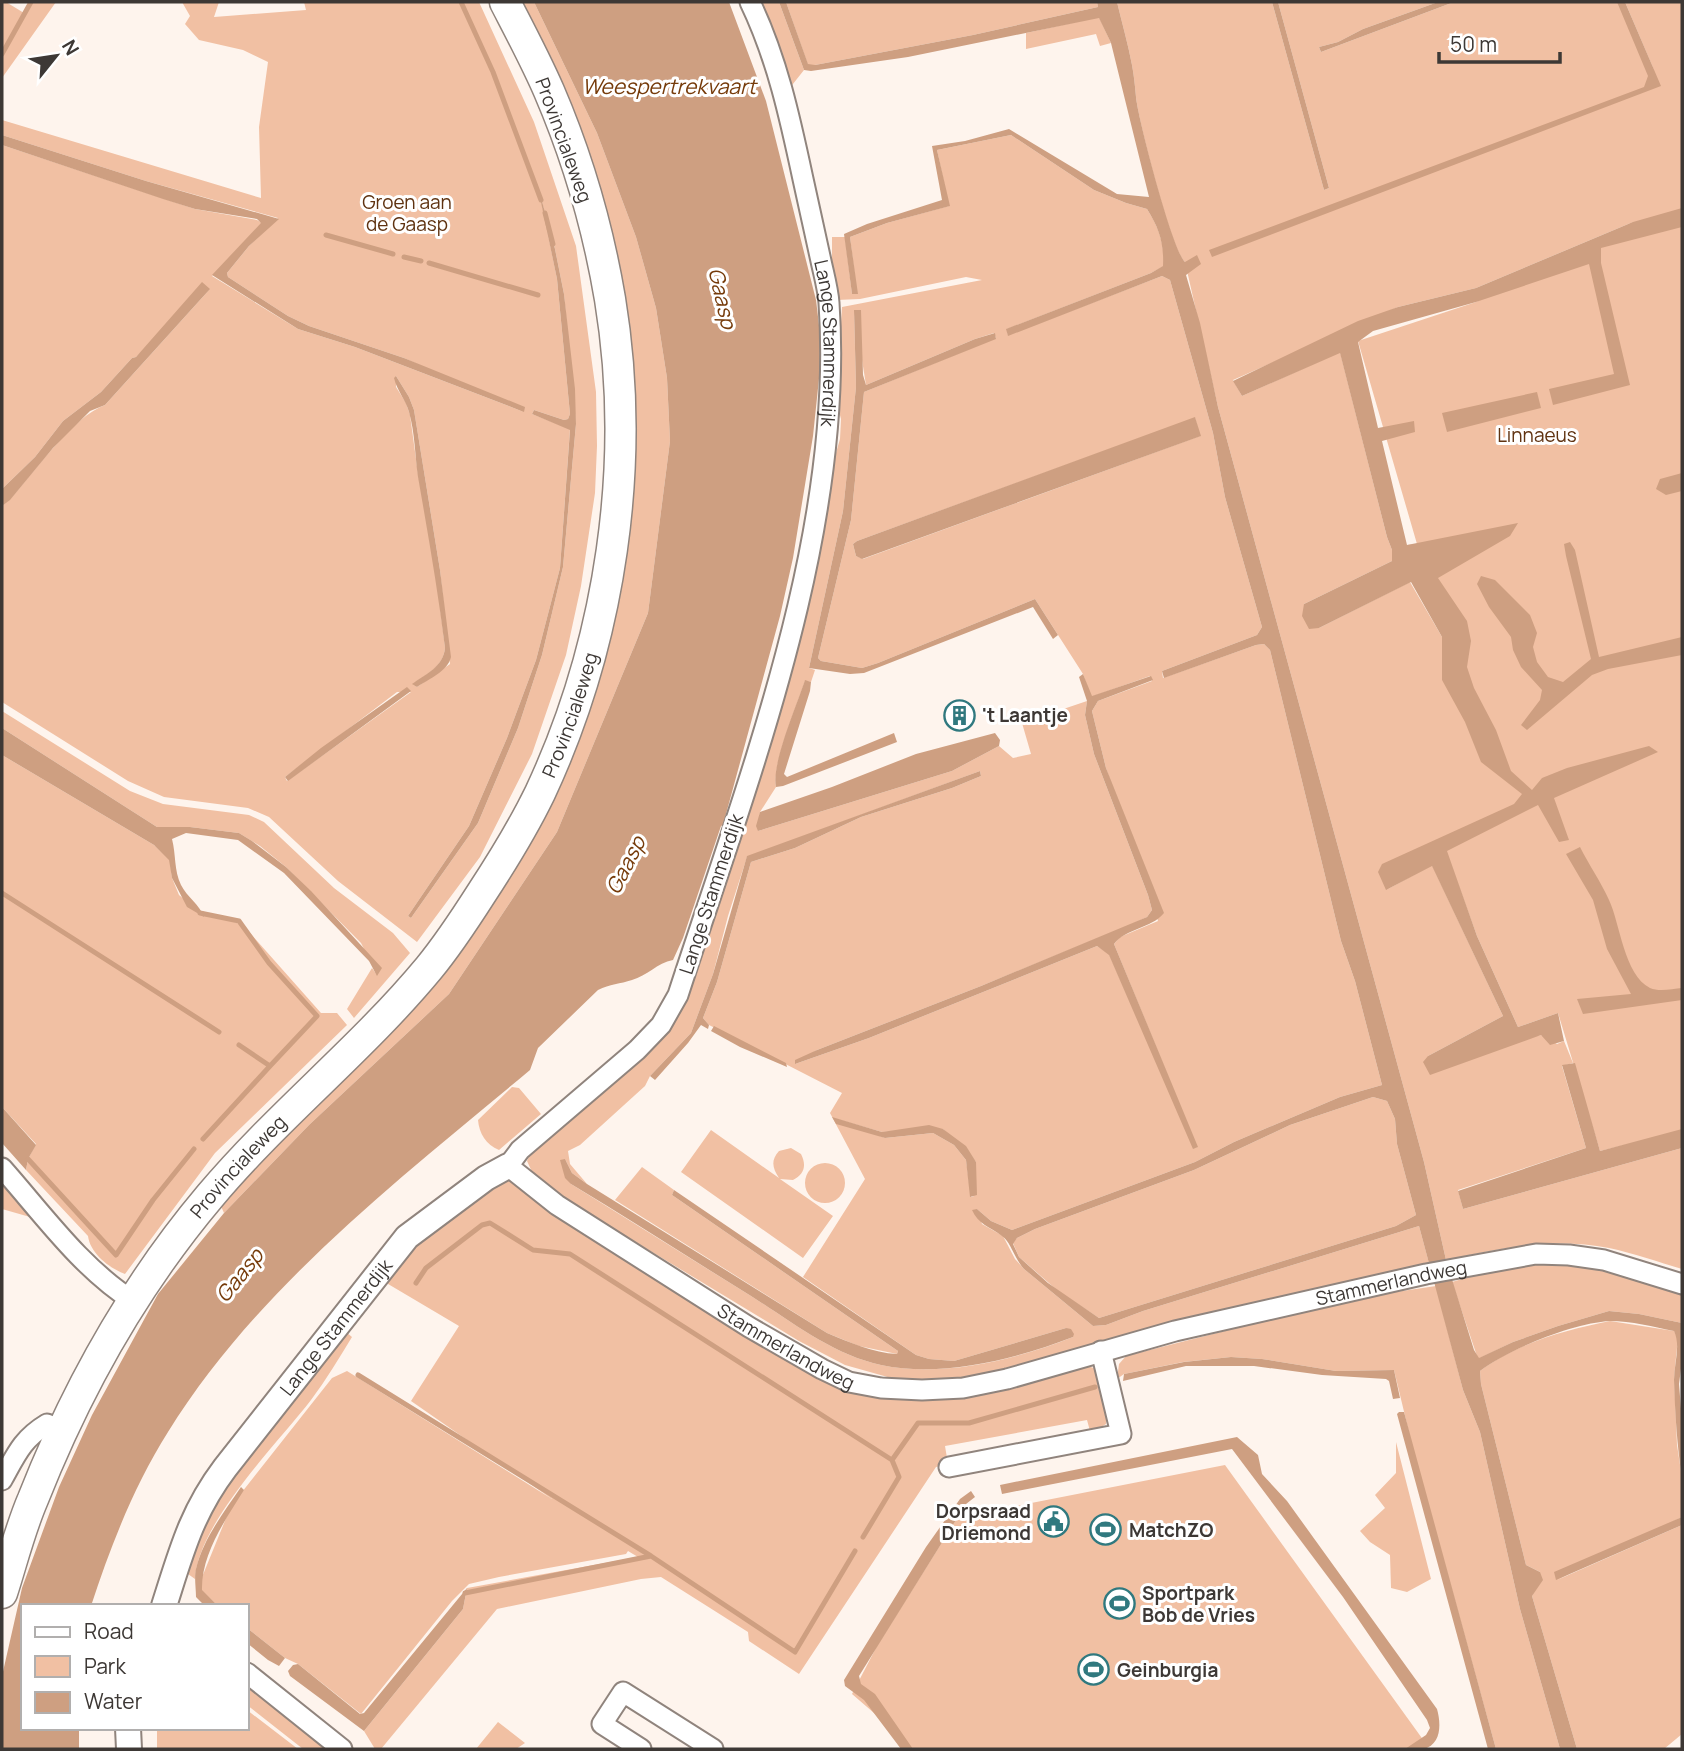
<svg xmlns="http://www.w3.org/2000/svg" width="1684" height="1751" font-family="Manrope,sans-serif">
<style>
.green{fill:#f1c0a3;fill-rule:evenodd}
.water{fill:#ce9f81;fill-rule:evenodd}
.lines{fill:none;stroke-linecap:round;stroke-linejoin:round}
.stream{stroke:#ce9f81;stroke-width:5}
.minor-casing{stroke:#90847d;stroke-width:23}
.tertiary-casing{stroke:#90847d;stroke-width:28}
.primary-casing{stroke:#90847d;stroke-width:33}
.minor{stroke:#fff;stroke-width:19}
.tertiary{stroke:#fff;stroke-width:24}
.primary{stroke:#fff;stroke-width:30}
.labels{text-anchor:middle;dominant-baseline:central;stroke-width:6;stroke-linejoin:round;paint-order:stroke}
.street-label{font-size:19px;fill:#3d3835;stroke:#fff}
.park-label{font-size:19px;fill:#5f3210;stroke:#fff}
.poi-label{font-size:19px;font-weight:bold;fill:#3d3835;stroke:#fff;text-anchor:start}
.water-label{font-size:21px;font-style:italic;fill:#763b0a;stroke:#fff}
</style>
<rect width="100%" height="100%" fill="#fef4ed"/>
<path class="green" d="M2,2H6L24,13L31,2H56L2,78Z
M182,2H219L214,17L306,10L304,2H479L534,122L576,246L596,392L597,446L595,493L581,586L566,655L532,754L480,857L417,942L338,881L269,817L248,808L164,797L128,781L2,702V506L10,499C35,472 72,417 105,405L210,289L136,357L132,358L101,392L63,421L35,457L2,489V145L195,209L257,220L262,223L212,276L298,329L355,347L524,412L404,358L309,326L288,316L228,277L227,273L249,246L278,218L146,181L2,135V120L261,198L259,127L268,62L243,50L199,40L185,24L190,16ZM540,195L555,249L564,294L576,424L563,567L542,655L518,728L478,823L411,918L408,916L414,907L469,826L507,738L536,660L560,568L570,429L532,414L534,410L564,420L568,419L570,414L557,279ZM396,376L409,397L414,410L440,570L450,664L417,687L413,684C427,674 443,667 445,648L435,565L418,474L410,415L406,403L396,387ZM397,692H411L287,781L285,777Z
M519,2H534L597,133L636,237L656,308L667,378L670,441L648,613L557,832L449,994L309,1125L224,1213L219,1202L307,1111L562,770L630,415Z
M759,2H779L804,70L789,89Z
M786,2H1097L1098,7L973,35L815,65H808Z
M1117,2H1272L1324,190L1329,188L1278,2H1438L1363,29L1338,42L1319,47L1321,52L1454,2H1619L1654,70L1625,2H1682V1131L1600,1151L1558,1013L1518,1027L1477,936L1446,851L1386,890L1432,865L1503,1016L1428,1056L1541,1035L1557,1044L1564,1041L1573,1063L1562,1066L1586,1148L1458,1190L1463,1209L1682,1148V1269C1658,1262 1633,1253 1609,1248C1553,1237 1500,1248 1446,1260L1424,1162L1218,407L1185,262C1172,252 1138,119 1136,97C1135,86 1134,76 1132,65C1128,44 1122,23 1117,2ZM1633,222L1476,302L1358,341L1417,544L1407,545L1468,652L1449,690L1442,679V637L1410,582L1319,628L1304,604L1392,561V550L1387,537L1340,352L1242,396L1233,380L1398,307L1476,288Z
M1099,17L1111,43L1100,46L1096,34L1026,49V33Z
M1011,135L1094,190L1126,203L1147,209C1159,228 1164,242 1164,266L1151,273L1007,329L1008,335L1162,276L1170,280L1213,433L1225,497L1262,627L1257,635L1162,671L1163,678L1256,645L1264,644L1270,650L1341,941L1355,981L1382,1085L1340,1097L1234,1142L1195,1162L1012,1230L991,1221L977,1209L982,1224L1003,1236L1015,1259L1024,1269L1093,1326L1106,1325L1143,1311L1419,1226L1429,1263L1355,1283L1157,1326L1105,1344L988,1375L938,1383H909L845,1365L799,1341L548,1189L533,1174L527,1161L532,1149L680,996L840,439L841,419L836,400L842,307L982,280L966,277L860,299L837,300L832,294V237H845L852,294H857L850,237L887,223L949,206L937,150ZM854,310L866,385L975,339L994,333L996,338L864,392L851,520L818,658L821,661L862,668L878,663L1035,599L1083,674L1091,697L1150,676L1152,681L1098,701L1092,711L1106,768L1158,921L1120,937L1114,944L1197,1147L1194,1148L1109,954L1097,946L869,1038L795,1064L817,1050L981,986L1130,925L1147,917L1152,910L1148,895L1094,754L1085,715L1087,701L1022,723L1031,754L1013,758L999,746L952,771L758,831L760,812L776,787C772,764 797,705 805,681L811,682L815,670L809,668L843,511L856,387ZM1195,418L1200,436L863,559L856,556L853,544L857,541ZM980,771L981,776L952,788L861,817L795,848L751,862L717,982L703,1018L709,1025L842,1093L830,1113L865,1179L803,1277L916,1355L929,1359L954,1361L1066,1328L1073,1337C1015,1360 943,1378 881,1365C833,1355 792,1322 751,1296C691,1259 631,1221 571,1184L565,1159L572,1173L587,1184L570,1164L568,1151L580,1145L645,1086L650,1076L691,1033L713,974L728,916L747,857ZM833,1118L882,1132L943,1129L976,1162L974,1196L971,1197L966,1160L954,1145L933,1133L885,1138Z
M2,711L130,791L163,804L249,815L264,822L334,888L393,933L410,953L354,1018L347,1009L372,968L377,975L361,943L286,867L260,846L239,833L190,827H157L2,728Z
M2,755L154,845L170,860L172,878L179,895L204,916L202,911L243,925L321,1013H337L347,1025L215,1153L125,1274C109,1268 90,1253 88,1236L26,1170L28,1159L36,1144L2,1107Z
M512,1087L519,1088L541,1114L499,1150C486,1145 479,1133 478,1120Z
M1373,1097L1387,1101L1395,1119L1397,1144L1416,1215L1396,1226L1099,1318L1058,1291L1019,1257L1013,1243L1017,1238L1035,1229L1194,1170L1290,1125Z
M711,1130L779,1178C773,1169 770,1161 779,1151L791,1148L801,1154C807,1166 804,1174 793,1180L780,1179L833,1216L803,1258L681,1172Z
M805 1183a20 20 0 1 1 40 0a20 20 0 1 1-40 0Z
M642,1167L674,1190L672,1195L898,1351L897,1354L859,1346L827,1333L615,1200Z
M2,1174L44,1221L2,1209Z
M507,1175L873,1395L931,1400L974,1393L1082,1365C1085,1366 1092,1367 1094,1368C1104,1375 1108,1412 1106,1424L1098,1429L1090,1431L1087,1420L945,1446L948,1464L936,1467L799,1674L749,1641L748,1632L661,1577L641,1579L497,1609L381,1749H375L364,1731L463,1609L467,1588L638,1557L628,1551L626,1554L499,1577L469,1584L452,1601L361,1714L298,1664L285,1658L247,1628V1606H218L198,1587L231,1506L332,1378L347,1371L552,1499L411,1401L459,1326L383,1281L414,1243Z
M1531,1262L1587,1263L1628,1274L1682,1295V1323L1639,1314L1609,1311L1558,1326L1513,1342L1478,1359L1452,1282L1496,1269Z
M1436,1286L1463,1390L1480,1432L1520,1609L1560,1749H1496L1413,1449L1394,1370L1336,1371L1262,1359L1231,1357L1183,1362L1124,1374L1117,1379L1119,1364L1126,1356L1355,1298Z
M1610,1321L1674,1331L1678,1338L1674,1377L1677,1445L1682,1478V1517L1557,1580L1682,1525V1734L1664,1749H1577L1532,1596L1540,1572L1526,1565L1481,1384L1480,1371C1517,1343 1565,1330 1610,1321Z
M340,1327L352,1337C339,1358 326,1380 311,1400C277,1444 198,1523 195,1579L181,1569L212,1505Z
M1396,1442L1431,1579L1407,1592L1391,1588L1390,1555L1370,1542L1360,1531L1385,1508L1375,1495L1396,1473Z
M1225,1465L1424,1741L1411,1749H907L896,1732L852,1694L877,1646L966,1504L975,1506L980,1513Z
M247,1683L333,1749H303L247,1705Z
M247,1710L298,1749H157V1728H247Z
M498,1722L525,1743L516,1749H476Z"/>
<path class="water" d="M534,2H729L766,101L816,300L822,350L813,436L793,558L780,616L723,825L721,826L683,938L673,960C657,963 647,976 632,980C620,984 610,984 598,990L538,1048L530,1070C400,1179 259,1286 168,1432C134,1486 111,1545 91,1606H23V1728H79V1749H2V1676L22,1588L59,1487L92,1415L158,1294L224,1213L309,1125L449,994L557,832L648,613L670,441L667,378L656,308L636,237L597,133Z
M779,2H786L808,64L815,65L973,35L1098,7L1097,2H1117C1122,23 1128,44 1132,65C1134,76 1135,86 1136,97C1138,119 1173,252 1185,262L1197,255L1201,264L1186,275L1200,323L1218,407L1424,1162L1446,1260L1474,1350L1479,1358L1513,1342L1558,1326L1609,1311L1639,1314L1682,1323V1361L1679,1384L1682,1421V1478C1677,1445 1675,1413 1674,1380C1674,1364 1681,1346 1674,1331C1654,1327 1631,1321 1610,1321C1573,1323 1509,1349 1480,1371L1481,1384L1526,1565L1540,1572L1543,1580L1532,1596L1577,1749H1560L1520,1609L1480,1432L1463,1390L1419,1226L1143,1311L1106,1325L1093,1326L1024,1269C1014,1258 1011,1242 1002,1236C990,1227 978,1224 972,1210L977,1209L991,1221L1012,1230L1195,1162L1234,1142L1340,1097L1382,1085L1355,981L1341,941L1270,650L1264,644L1256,645L1164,678L1162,671L1257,635L1262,627L1225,497L1213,433L1170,280L1162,276L1008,336L1006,329L1151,273L1163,266C1164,243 1159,228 1147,209L1126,203L1094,190L1011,135L937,150L950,206L887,223L850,237L858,294H852L844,234L867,224L942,200L932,146L965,141L1009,129L1117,194L1149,197L1111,43L1099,18L908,57L811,71L804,70ZM1373,1097L1387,1101L1395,1119L1397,1144L1416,1215L1396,1226L1099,1318L1048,1283L1019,1257L1013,1244L1017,1238L1035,1229L1194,1170L1290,1125Z
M1272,2H1278L1329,188L1324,190Z
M1438,2H1454L1321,52L1319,47L1338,42L1363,29Z
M1617,2H1625L1661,86L1212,257L1209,250L1644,87L1648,76Z
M2,135L146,181L279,219L249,246L227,273L228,277L288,316L309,326L404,358L525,407L524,412L355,347L298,329L212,275L261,223L257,219L195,209L163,199L2,145Z
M537,183L555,249L564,294L575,389L576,424L563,567L542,655L518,728L478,823L411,918L408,916L414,907L469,826L507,738L536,660L560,568L570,430L532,414L534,410L564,420L568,419L570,414L557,279Z
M1682,208V227L1601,248V263L1630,385L1553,405L1549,389L1614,374L1589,264L1476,302L1373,331L1358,342L1378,428L1414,421L1415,432L1382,441L1407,545L1518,523L1510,536L1438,578L1467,621L1471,641L1467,667L1474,688L1496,730L1511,771L1532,790L1542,778L1567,768L1649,746L1658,752L1554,798L1569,840L1559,842L1538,805L1447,851L1477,936L1518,1027L1558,1013L1564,1041L1550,1045L1541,1035L1430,1075L1423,1062L1428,1056L1503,1016L1432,866L1386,890L1378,872L1382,864L1514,804L1522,794L1481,762L1465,722L1442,680V637L1411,582L1319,628L1309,629L1302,616L1304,604L1392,561V550L1387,537L1340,353L1242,396L1233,381L1358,321L1398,307L1476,288L1633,222Z
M202,282L210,289L105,405L90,411L53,448L10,500L2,506V489L35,457L63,421L101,392L132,358L136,357Z
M854,310H861L863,375L866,385L975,339L995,333L996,339L864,392L851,520L818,658L821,661L862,668L878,663L1035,599L1058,635L1053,639L1033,607L864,673L850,674L809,668L843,511L856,387Z
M396,376L409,397L414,410L440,570L451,657C448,671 429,679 417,687L412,684C426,674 443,667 445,648C438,591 428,534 418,477C415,456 415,433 409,412C406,400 397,391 394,378Z
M1537,392L1541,408L1447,432L1442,413Z
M1195,417L1201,436L862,559L856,556L853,544L857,541Z
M1682,473V491L1666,495L1656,489L1660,479Z
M1570,542L1575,550L1599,657L1682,637V655L1608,669L1592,675L1527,730L1521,725L1540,700L1542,690L1521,667L1513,650L1511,637L1489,607L1477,584L1481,576L1495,580L1530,615L1537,633L1533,647L1537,662L1548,677L1563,682L1591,659L1566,556L1564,544Z
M1083,674L1092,696L1151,676L1153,680L1098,701L1092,711L1106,768L1164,913C1151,929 1126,928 1114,944L1198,1147L1193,1149L1109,955L1097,946L869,1038L795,1064V1060L817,1050L981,986L1147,917L1152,910L1148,895L1094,754L1085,715L1087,701L1079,677Z
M805,680L811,682L810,691L784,774L787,777L894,733L897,742L783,786L776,787C771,764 797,705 805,680Z
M407,687L411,691L288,781L285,777L321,748Z
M2,728L157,827H190L239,833L252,841L286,867L311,891L382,968L377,976L369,961L284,873L238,840L186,833L172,839C176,854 174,871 181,885C187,897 200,905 204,917L187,907L172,878L169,860L154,845L2,755Z
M995,733L1000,740L999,746L952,771L758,831L756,826L760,812L832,787L916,754Z
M980,771L981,776L952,788L861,817L795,848L751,862L717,982L703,1018L709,1025L708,1029L701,1025L688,1043L655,1080L650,1076L691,1033L713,974L747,856Z
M1580,847C1589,865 1601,882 1609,900C1620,923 1624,975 1650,988C1659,992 1672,989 1682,988V1000L1583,1014L1577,999L1631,994L1607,949L1593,900L1566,854Z
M714,1026L786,1063L787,1067L740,1047L711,1031Z
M1575,1063L1600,1151L1682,1129V1148L1463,1209L1458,1191L1586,1148L1562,1065Z
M2,1107L36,1145L28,1159L26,1170L2,1143Z
M832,1117L882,1132L929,1125L943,1129L966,1146L976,1162L977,1195L970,1197L966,1160L954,1145L933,1133L885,1138L836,1124Z
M565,1159L572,1173L587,1184L827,1333C849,1342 873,1353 897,1354L898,1351L672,1195L674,1190L916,1355L929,1359L954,1361L1066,1328L1071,1329L1074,1334L1073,1337C1016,1359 943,1378 881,1365C833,1355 792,1322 751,1296C691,1259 631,1220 571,1184L565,1178L560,1160Z
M1231,1357L1262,1359L1336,1371L1394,1370L1400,1398L1393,1399L1389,1381L1386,1379L1322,1375L1254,1366H1186L1123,1381L1124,1374L1184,1362Z
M1399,1412H1404L1496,1749H1488L1397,1414Z
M1237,1437L1258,1455L1262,1474L1287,1501L1437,1709C1441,1723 1442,1745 1423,1749C1418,1750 1411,1749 1405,1749L1426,1735L1430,1728L1427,1720L1343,1597L1232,1449L1002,1494L1000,1485Z
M241,1487L244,1490C226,1519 201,1554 202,1590L218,1606H205L196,1597C196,1588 194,1577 196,1569C203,1539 224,1512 241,1487Z
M971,1491L975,1497L966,1504L859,1676L861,1684L875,1694L913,1749H901L864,1700L845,1686L844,1680L926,1547L960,1499Z
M1682,1517V1525L1556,1580L1554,1572Z
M467,1588L463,1609L364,1731L290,1676L288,1671L293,1665L298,1664L360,1714L364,1713Z
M247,1628L285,1658L279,1666L268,1660L247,1643Z"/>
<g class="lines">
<path class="stream" d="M461,2L493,72L541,200
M2,54L31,2
M545,213L553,244
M326,235L393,254
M404,257L421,261
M429,263L538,295
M2,893L219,1032
M200,913L239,921L269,963L317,1016L270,1066L239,1045
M203,1139L270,1066
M28,1159L116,1255L153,1200L194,1149
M416,1283L426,1268L482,1225L490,1223L533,1250L570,1254L892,1460L899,1477L863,1537
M358,1375L651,1556L795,1652L855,1551
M892,1460L918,1423H969L1095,1387
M465,1593L651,1556"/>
<defs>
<g id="minor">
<path id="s1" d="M750,2C777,58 790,118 803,179C809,206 815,234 821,261C824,275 828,289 829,303C845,533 748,779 678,995L661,1025L637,1050L520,1150L508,1166L557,1205L749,1327L822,1369L849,1382L881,1388L922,1390L963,1388L1007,1379L1175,1331L1426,1274L1536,1254L1569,1255L1604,1260L1682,1284"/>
<path d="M2,1168C42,1213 81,1268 133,1301"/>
<path d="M949,1467L1121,1434L1101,1351"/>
<path d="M2,1480C16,1455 22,1439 47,1424L62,1430"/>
<path d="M247,1673L342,1749"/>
<path d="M641,1749L602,1724L623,1692L713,1749"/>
</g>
<g id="tertiary">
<path id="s2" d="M164,1606C181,1553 191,1513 225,1468L407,1237L486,1178L508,1166"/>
<path d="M128,1728L129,1749"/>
</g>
<g id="primary">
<path id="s3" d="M2,1593C12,1562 20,1529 33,1499C76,1390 134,1286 210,1196C278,1115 362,1049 429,968C448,945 465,919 481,894C502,862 523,828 540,793C611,641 637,463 610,299C598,228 577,156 549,91C536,61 520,31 505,2"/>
</g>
</defs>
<use href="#minor" class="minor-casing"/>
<use href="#tertiary" class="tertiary-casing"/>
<use href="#primary" class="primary-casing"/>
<use href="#minor" class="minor"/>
<use href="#tertiary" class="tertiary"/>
<use href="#primary" class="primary"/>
</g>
<defs>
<symbol id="building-ring" viewBox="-11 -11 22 22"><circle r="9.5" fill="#fff" stroke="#30797f" stroke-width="1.5"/><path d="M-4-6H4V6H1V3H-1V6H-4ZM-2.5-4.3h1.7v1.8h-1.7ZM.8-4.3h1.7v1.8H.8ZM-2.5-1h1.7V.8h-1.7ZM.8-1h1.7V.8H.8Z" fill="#30797f"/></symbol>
<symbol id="civic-ring" viewBox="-11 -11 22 22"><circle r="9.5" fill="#fff" stroke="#30797f" stroke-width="1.5"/><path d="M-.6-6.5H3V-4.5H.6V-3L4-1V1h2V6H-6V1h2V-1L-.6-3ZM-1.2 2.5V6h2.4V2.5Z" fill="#30797f"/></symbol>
<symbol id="stadium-ring" viewBox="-11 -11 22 22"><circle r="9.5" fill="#fff" stroke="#30797f" stroke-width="1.5"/><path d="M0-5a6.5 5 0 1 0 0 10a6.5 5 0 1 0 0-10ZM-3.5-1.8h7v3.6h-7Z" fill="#30797f"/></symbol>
</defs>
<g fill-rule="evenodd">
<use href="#building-ring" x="942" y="698" width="35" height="35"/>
<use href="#civic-ring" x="1036" y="1504" width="35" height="35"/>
<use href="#stadium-ring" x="1088" y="1512" width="35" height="35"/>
<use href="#stadium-ring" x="1102" y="1586" width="35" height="35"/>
<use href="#stadium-ring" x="1076" y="1652" width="35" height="35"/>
</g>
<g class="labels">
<g class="street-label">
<text transform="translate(564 140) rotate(70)">Provincialeweg</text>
<text stroke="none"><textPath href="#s1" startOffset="352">Lange Stammerdijk</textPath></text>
<text stroke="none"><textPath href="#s3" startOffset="1059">Provincialeweg</textPath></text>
<text transform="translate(711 894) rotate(-72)">Lange Stammerdijk</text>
<text stroke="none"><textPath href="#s3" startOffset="492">Provincialeweg</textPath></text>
<text stroke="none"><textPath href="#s1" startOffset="2228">Stammerlandweg</textPath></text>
<text stroke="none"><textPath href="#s2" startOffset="331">Lange Stammerdijk</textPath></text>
<text stroke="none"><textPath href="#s1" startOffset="1600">Stammerlandweg</textPath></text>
</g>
<g class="park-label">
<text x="407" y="202">Groen aan<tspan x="407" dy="22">de Gaasp</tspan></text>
<text x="1537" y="435">Linnaeus</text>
</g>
<g class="poi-label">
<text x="982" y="715">'t Laantje</text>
<text x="1031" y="1511" text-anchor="end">Dorpsraad<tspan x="1031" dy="22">Driemond</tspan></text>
<text x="1129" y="1530">MatchZO</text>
<text x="1142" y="1593">Sportpark<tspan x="1142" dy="22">Bob de Vries</tspan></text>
<text x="1117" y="1670">Geinburgia</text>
</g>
<g class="water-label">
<text x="669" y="86">Weespertrekvaart</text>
<text transform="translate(723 298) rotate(77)">Gaasp</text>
<text transform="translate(625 865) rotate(-63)">Gaasp</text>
<text transform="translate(239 1275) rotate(-51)">Gaasp</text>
</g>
</g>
<rect width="1684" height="1751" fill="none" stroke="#3d3835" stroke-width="7"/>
<rect x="21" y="1604" width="228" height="126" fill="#ffffff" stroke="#b1afae" stroke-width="2"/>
<rect x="35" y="1627" width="35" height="10" fill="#ffffff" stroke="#b1afae" stroke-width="2"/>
<text x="84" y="1639" font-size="21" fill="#3d3835">Road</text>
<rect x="35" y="1656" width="35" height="21" fill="#f1c0a3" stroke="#b1afae" stroke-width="2"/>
<text x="84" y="1674" font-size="21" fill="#3d3835">Park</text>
<rect x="35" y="1692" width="35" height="21" fill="#ce9f81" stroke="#b1afae" stroke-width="2"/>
<text x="84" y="1709" font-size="21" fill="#3d3835">Water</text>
<g transform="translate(56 56) rotate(60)" stroke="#ffffff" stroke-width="5" paint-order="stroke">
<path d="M0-5L12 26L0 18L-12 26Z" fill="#3d3835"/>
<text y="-10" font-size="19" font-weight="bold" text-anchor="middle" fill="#3d3835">N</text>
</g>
<path d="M1439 52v10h121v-10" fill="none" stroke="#3d3835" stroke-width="3.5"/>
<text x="1450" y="52" font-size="21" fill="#3d3835" stroke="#ffffff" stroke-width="5" paint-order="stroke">50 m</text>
</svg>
